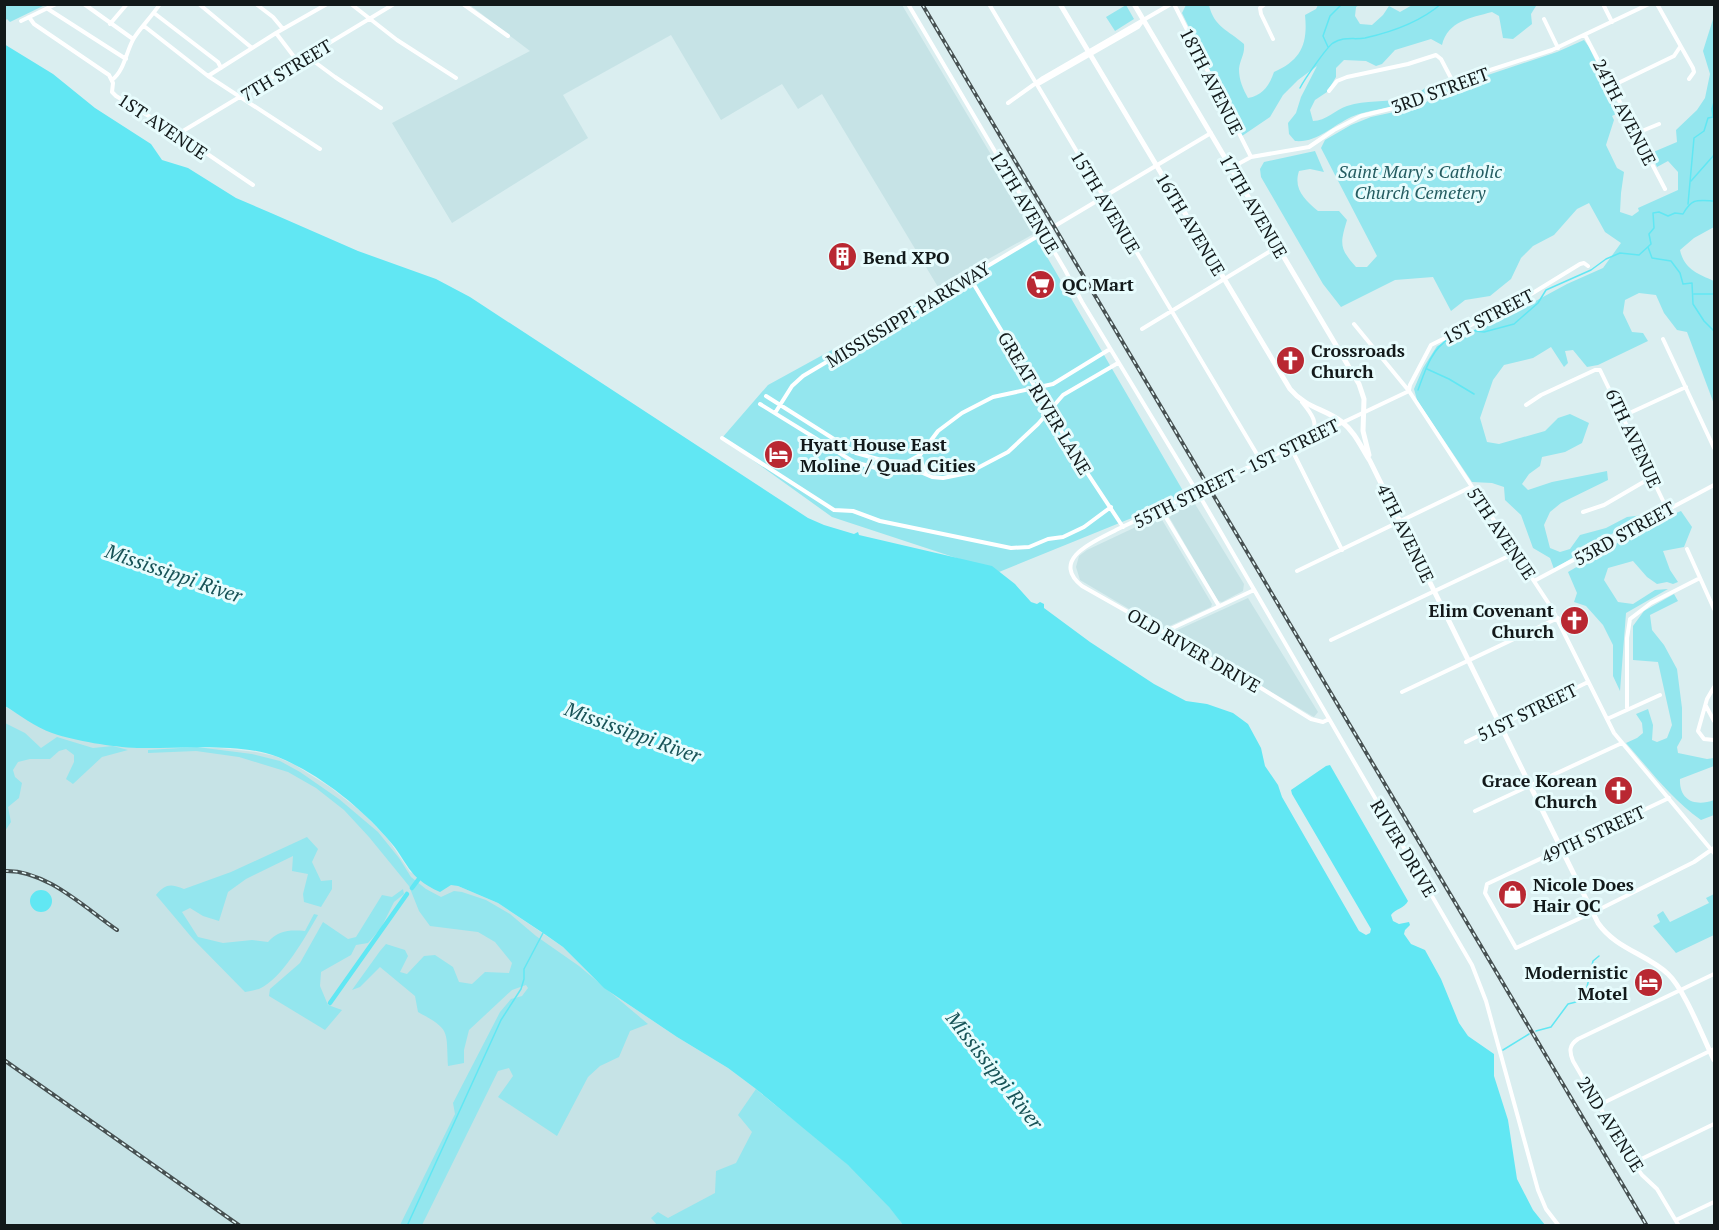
<svg xmlns="http://www.w3.org/2000/svg" width="1719" height="1230" font-family="'PT Serif',serif">
<style>
.built{fill:#c6e3e6}
.green{fill:#94e6ee}
.water{fill:#61e7f3}
.lines{fill:none;stroke-linecap:round;stroke-linejoin:round}
.stream{stroke:#61e7f3;stroke-width:1.5}
.canal{stroke:#61e7f3;stroke-width:4.5}
.minor{stroke:#fff;stroke-width:4}
.major{stroke:#fff;stroke-width:5}
.rail-casing{stroke:#475152;stroke-width:4}
.rail{stroke:#e7fcfd;stroke-width:1.5;stroke-dasharray:4.5;stroke-linecap:butt}
.labels{text-anchor:middle;dominant-baseline:central;stroke-width:6;stroke-linejoin:round;paint-order:stroke}
.street-label{font-size:18px;fill:#12191a;stroke:#e7fcfd}
.park-label{font-size:18px;font-style:italic;fill:#245c61;stroke:#e7fcfd}
.poi-label{font-size:18px;font-weight:bold;fill:#12191a;stroke:#e7fcfd;text-anchor:start}
.water-label{font-size:20px;font-style:italic;fill:#185357;stroke:#e7fcfd}
</style>
<rect width="100%" height="100%" fill="#daeef0"/>
<path class="built" d="M470,5H902L1037,232L938,287L822,94L798,109L782,84L721,120L671,35L563,95L588,138L452,223L392,123L530,51Z
M1188,501L1195,504L1244,584L1243,591L1222,602L1218,601L1168,515L1169,510Z
M1157,517L1161,518L1212,604L1211,607L1163,629L1080,580L1076,567L1079,556L1087,550Z
M1248,598L1318,712L1314,717L1171,633Z
M4,706L29,720L113,744L136,748H219L256,752L275,756L295,765L330,787L363,813L388,839L410,872L458,886L498,903L563,947L604,988L677,1037L728,1068L756,1089L903,1225H5Z"/>
<path class="green" d="M1414,4L1536,6L1531,14L1532,24L1513,39L1503,38L1499,16L1492,12C1470,18 1448,21 1442,45L1431,39L1395,50L1382,64L1376,66L1366,61L1344,60L1336,68V77L1327,92L1315,100L1310,110L1313,121C1326,121 1335,110 1347,106C1366,100 1385,102 1404,99C1417,96 1425,86 1438,82L1439,85C1430,90 1420,98 1410,102C1391,109 1370,109 1351,117C1332,126 1317,143 1295,141L1289,134L1288,123L1296,113L1301,97L1317,66L1298,80L1283,95L1270,117L1242,136L1182,13L1186,5H1209C1214,27 1228,30 1244,44C1245,55 1240,59 1239,69C1239,80 1243,89 1248,98C1263,95 1269,86 1274,72C1301,60 1308,44 1305,15L1316,9L1318,5H1359L1356,7L1355,16L1360,24L1372,25L1383,15L1389,6L1400,12Z
M4,5L5,4L45,5L10,22L7,19L5,21Z
M1126,5L1134,19L1115,31L1106,17Z
M1714,16V227L1694,238L1680,250C1684,269 1698,274 1714,281V404L1687,332L1677,330L1664,313L1656,295L1639,293L1625,300L1623,313L1632,332L1643,333L1648,341L1598,365L1587,367L1573,350L1565,351L1568,363L1564,367L1551,347L1533,358L1504,365L1493,380L1480,418L1487,442L1499,444L1545,431L1558,418L1570,414L1589,423L1582,443L1565,452L1542,457L1540,466L1529,474L1522,484L1528,490L1552,482L1607,471L1608,480L1561,503L1550,512L1544,525L1550,548L1560,552L1570,549L1580,535L1606,528L1627,517L1643,515L1554,569L1550,558L1533,548L1521,515L1505,500L1504,487L1492,483L1472,482L1417,400L1414,389L1423,368L1437,346L1515,312L1567,284L1603,268L1621,243L1605,232L1589,203L1577,209L1554,235L1533,246L1521,258L1511,279L1490,296L1465,300L1451,311L1433,277L1395,280L1341,307L1323,284L1261,177L1260,169L1264,162L1315,151L1324,172L1310,169L1299,171C1293,189 1305,200 1318,211H1339L1347,220C1340,244 1339,248 1356,267H1367L1377,256L1321,148L1325,140L1351,125L1371,117L1422,106L1437,93L1449,88L1557,52L1584,40L1589,47L1620,112L1612,116L1614,120L1606,145L1617,168L1624,172L1621,193L1620,212L1632,216L1639,211L1638,208L1678,190V172L1668,161L1657,167L1651,153L1677,142L1676,130L1697,110L1705,98L1710,74L1703,51Z
M1036,238L1186,496L999,572L832,517L722,438L768,385Z
M1681,511L1692,527L1684,547L1663,551L1670,570L1678,582L1673,584L1667,582L1657,584L1647,577L1633,561L1608,568L1604,580L1618,602L1633,604L1655,590L1668,589L1626,613L1620,691L1613,676V645L1603,625L1586,606L1574,602L1577,593L1568,572L1650,524Z
M1674,594L1678,601L1650,615L1652,630L1664,645L1677,669L1682,708V738L1677,747L1678,753L1707,759L1714,758V766L1680,779C1679,801 1696,807 1714,800V815L1701,820C1671,799 1650,770 1626,743L1637,738L1643,733L1642,723L1636,714L1648,709L1653,725L1652,740L1657,742L1667,738L1672,725L1658,662L1633,660V626L1644,611Z
M5,723L25,733L41,748L57,737L93,748L113,746L128,750L102,757L73,784L66,779L74,762V755L66,749L59,751L50,759H30L18,762L13,770L15,777L22,783L19,798L8,807L11,822L5,831Z
M197,747L252,754L280,761L300,772L339,799L378,832L399,858L411,877L426,889L441,897L454,891L462,892L486,900L510,914L536,936L579,966L648,1024L630,1031L619,1057L600,1066L588,1077L557,1136L498,1097L513,1076L509,1068L498,1071L422,1225H400L455,1114L453,1103L500,1012L511,999L522,996L528,988L526,985L512,990L469,1030L464,1050V1063L448,1066C446,1030 451,1030 418,1012L415,996L380,967L360,987L352,990L380,951L386,944L405,950L408,956L400,972L407,974L424,956L435,955L453,967L459,982L472,984L485,972L509,973L512,963L495,942L478,932L430,926L419,911L409,886L369,837L344,810L316,788L288,772L239,757L196,751L148,753V750Z
M307,837L318,849L312,862L321,881L332,880V889L321,907L304,902L303,894L308,874L292,871L293,856L246,879L228,892L219,921L203,916L190,908L182,912L198,937L223,943L252,940L268,942C279,930 289,930 305,931L314,914L318,915C306,936 282,979 259,989C255,990 250,991 245,992L193,939L156,895C166,883 171,884 184,889L231,872Z
M403,889L404,894L394,902L381,928L368,943L356,945L351,955L321,972L320,986L328,1005L342,1010L325,1030L269,996L270,989L300,963L323,922L348,939L356,937L382,895L392,897Z
M1714,894V935L1676,953L1653,926L1660,922L1657,915L1663,911L1670,922L1709,903L1706,898Z
M756,1089C806,1132 865,1170 903,1225L658,1226L651,1218L658,1212L668,1218L715,1193L716,1171L736,1163L752,1132L738,1115Z"/>
<path class="water" d="M4,44L53,74L95,108L151,144L162,160L188,168L236,198L271,213L358,251L436,279L470,297L808,518L824,525L854,534L858,532L859,535L992,566L1015,584L1031,602L1037,604L1040,602L1044,604V608L1090,642L1154,684L1186,701L1207,704L1233,713L1248,724L1261,748L1265,766L1278,785L1282,797L1359,931L1366,935L1370,933L1371,929L1292,794L1291,790L1326,766L1330,765L1408,901C1405,908 1395,909 1391,915L1393,921L1399,924L1409,922L1410,925L1405,930L1404,934L1411,944L1425,950L1441,979L1459,1023L1468,1036L1494,1054V1076L1508,1120L1517,1179L1533,1210L1545,1225H903L889,1207L848,1165L756,1089L728,1068L677,1037L604,988L563,947L543,933L498,903L458,886L451,885L440,892C406,877 409,862 387,838C358,805 319,774 278,757C240,742 178,749 137,748C113,747 75,741 52,733C35,727 20,715 5,706Z
M30 901a11 11 0 1 1 22 0a11 11 0 1 1-22 0Z"/>
<g class="lines">
<path class="stream" d="M1328,47L1323,36L1330,16L1342,4
M1300,88C1304,80 1326,48 1333,43C1344,36 1354,40 1365,38C1392,32 1420,22 1441,4
M1691,181L1714,155
M1688,204L1694,138L1704,131L1708,118L1713,117L1712,109L1714,102
M1648,247L1652,258L1671,261L1680,273L1683,284L1692,283L1693,304L1704,321L1714,331
M1694,294H1714
M1462,332L1468,330L1484,332L1514,324L1538,303L1546,290L1591,270L1606,259L1620,253L1639,255L1651,244L1649,234L1654,228L1653,213L1659,212L1668,216L1675,213L1683,214C1692,198 1697,200 1714,201
M1427,369L1449,379L1474,394
M1418,390C1425,371 1431,349 1450,338
M1536,1031L1551,1027L1568,1004L1584,1000L1593,961L1599,956
M1503,1050L1529,1034
M407,1226L501,1020L521,989L524,979V969L543,933"/>
<path class="canal" d="M412,888L418,880
M330,1003L407,894"/>
<path class="minor" d="M84,4L133,39
M199,4L252,48
M256,4L273,17L283,29
M351,4L397,40L456,78
M463,4L508,36
M908,4L1065,270L1082,302L1202,500L1472,965L1486,1001L1538,1190L1546,1209L1559,1226
M989,4L1261,461
M1174,4L1251,157
M1265,4L1260,8L1261,14L1273,39
M1603,4L1612,22
M1657,4L1693,68L1694,72L1689,79
M48,9L126,59
M154,13L218,62L221,68
M29,17L34,24L109,75L113,83L112,92L116,96L178,134L253,185
M1544,19L1558,48
M21,21L56,4
M110,24L127,4
M144,26L208,76L320,149
M276,33L298,62
M1585,35L1665,189
M308,57L335,77L381,108
M208,76L276,33L327,4
M112,80C125,70 126,51 134,38C141,27 152,16 160,4
M1040,83L1138,27L1141,23
M1612,86L1674,56L1680,47
M1329,91L1337,81L1347,77L1408,64L1436,55L1441,59L1453,82
M1008,103L1043,78L1171,4
M1637,133L1659,124
M178,134L394,4
M1233,170L1240,163L1251,157L1309,147L1334,130L1361,116L1414,103L1453,82L1552,50L1649,4
M970,278L1078,459L1123,527
M1354,324L1409,391L1551,607L1614,733L1714,853
M1142,329L1277,247
M1663,339L1714,448
M1409,390L1410,385L1431,345L1523,299L1580,264L1584,263L1588,266
M766,396L856,453L885,461L907,462L920,455L938,431L962,413L993,397L1053,384L1110,349
M1302,402C1311,413 1321,425 1309,437
M760,404L854,462L887,471H918L932,477L943,478L968,473L1008,452L1038,424L1063,395L1118,363
M1526,405L1541,395L1595,370H1600L1667,509
M775,413L792,386L803,376L1211,133
M1623,416L1686,387
M722,438L834,510L853,511L880,521L1011,548L1029,547L1048,539L1063,537L1084,527L1111,507
M1291,448L1342,550
M919,456L926,474
M1161,509L1219,606
M1583,512L1604,505L1652,477
M1687,549L1714,609
M1297,571L1471,487
M1534,581L1714,485
M1164,632L1254,590
M1331,640L1515,553
M1714,687L1707,699L1698,731L1704,739L1714,740
M1402,692L1558,618
M1706,706L1714,721
M1627,708V638L1630,619L1651,603L1700,578
M1329,719L1323,722L1311,719L1248,680L1082,586C1048,558 1098,540 1118,529L1409,391
M1607,719L1660,695
M1466,742L1588,682
M1669,798L1487,884L1485,893L1516,948L1600,909L1694,862L1714,848
M1475,811L1622,743
M1599,1105L1714,1049
M1633,1163L1714,1124
M1676,1220L1714,1202
M1679,1226L1657,1189L1642,1175L1623,1147L1573,1061C1569,1051 1569,1045 1578,1039L1714,974"/>
<path class="major" d="M1060,4L1290,389C1307,409 1324,408 1342,422C1355,432 1361,447 1370,461L1598,923C1616,949 1647,954 1668,974C1685,990 1703,1038 1714,1060
M1134,4L1359,384L1364,399L1363,431L1369,455"/>
<defs>
<path id="rail" d="M922,4L1647,1226
M4,871C45,869 85,908 117,930
M4,1060L240,1226"/>
</defs>
<use href="#rail" class="rail-casing"/>
<use href="#rail" class="rail"/>
</g>
<defs>
<symbol id="building-disc" viewBox="-11 -11 22 22"><circle r="9.5" fill="#b92832" stroke="#e7fcfd"/><path d="M-4-6H4V6H1V3H-1V6H-4ZM-2.5-4.3h1.7v1.8h-1.7ZM.8-4.3h1.7v1.8H.8ZM-2.5-1h1.7V.8h-1.7ZM.8-1h1.7V.8H.8Z" fill="#fff"/></symbol>
<symbol id="supermarket-disc" viewBox="-11 -11 22 22"><circle r="9.5" fill="#b92832" stroke="#e7fcfd"/><path d="M-6-5.5h2.5l.6 2H6L4.5 2H-2.5L-4.4-4H-6ZM-1.5 3.2a1.3 1.3 0 1 0 .1 0ZM3 3.2a1.3 1.3 0 1 0 .1 0Z" fill="#fff"/></symbol>
<symbol id="church-disc" viewBox="-11 -11 22 22"><circle r="9.5" fill="#b92832" stroke="#e7fcfd"/><path d="M-1.2-6h2.4v3.5h3.3v2.4h-3.3V6h-2.4V-.1h-3.3v-2.4h3.3Z" fill="#fff"/></symbol>
<symbol id="hotel-disc" viewBox="-11 -11 22 22"><circle r="9.5" fill="#b92832" stroke="#e7fcfd"/><path d="M-6-4.5h1.5V1H6V5H4.5V3h-9V5H-6ZM-4 0a1.8 1.8 0 1 1 3.6 0ZM.5 0V-2.5h3Q6-2.5 6 0Z" fill="#fff"/></symbol>
<symbol id="shop-disc" viewBox="-11 -11 22 22"><circle r="9.5" fill="#b92832" stroke="#e7fcfd"/><path d="M-5-2.5h2.3a2.7 3.5 0 0 1 5.4 0H5L5.5 6h-11ZM-1.5-2.5h3a1.5 2.3 0 0 0-3 0Z" fill="#fff"/></symbol>
</defs>
<g fill-rule="evenodd">
<use href="#building-disc" x="826" y="240" width="33" height="33"/>
<use href="#supermarket-disc" x="1024" y="268" width="33" height="33"/>
<use href="#church-disc" x="1274" y="344" width="33" height="33"/>
<use href="#hotel-disc" x="762" y="438" width="33" height="33"/>
<use href="#church-disc" x="1558" y="604" width="33" height="33"/>
<use href="#church-disc" x="1602" y="774" width="33" height="33"/>
<use href="#shop-disc" x="1496" y="878" width="33" height="33"/>
<use href="#hotel-disc" x="1632" y="966" width="33" height="33"/>
</g>
<g class="labels">
<g class="street-label">
<text transform="translate(286 70) rotate(-31)">7TH STREET</text>
<text transform="translate(1212 81) rotate(63)">18TH AVENUE</text>
<text transform="translate(1440 90) rotate(-20)">3RD STREET</text>
<text transform="translate(1625 112) rotate(63)">24TH AVENUE</text>
<text transform="translate(163 126) rotate(34)">1ST AVENUE</text>
<text transform="translate(1025 202) rotate(59)">12TH AVENUE</text>
<text transform="translate(1106 202) rotate(59)">15TH AVENUE</text>
<text transform="translate(1254 206) rotate(60)">17TH AVENUE</text>
<text transform="translate(1191 224) rotate(59)">16TH AVENUE</text>
<text transform="translate(908 314) rotate(-31)">MISSISSIPPI PARKWAY</text>
<text transform="translate(1488 316) rotate(-27)">1ST STREET</text>
<text transform="translate(1045 403) rotate(59)">GREAT RIVER LANE</text>
<text transform="translate(1634 438) rotate(65)">6TH AVENUE</text>
<text transform="translate(1236 473) rotate(-26)">55TH STREET - 1ST STREET</text>
<text transform="translate(1406 533) rotate(64)">4TH AVENUE</text>
<text transform="translate(1502 533) rotate(56)">5TH AVENUE</text>
<text transform="translate(1624 533) rotate(-29)">53RD STREET</text>
<text transform="translate(1194 650) rotate(30)">OLD RIVER DRIVE</text>
<text transform="translate(1527 712) rotate(-26)">51ST STREET</text>
<text transform="translate(1593 834) rotate(-25)">49TH STREET</text>
<text transform="translate(1404 848) rotate(59)">RIVER DRIVE</text>
<text transform="translate(1611 1124) rotate(58)">2ND AVENUE</text>
</g>
<g class="park-label">
<text x="1420" y="171">Saint Mary's Catholic<tspan x="1420" dy="21">Church Cemetery</tspan></text>
</g>
<g class="poi-label">
<text x="863" y="257">Bend XPO</text>
<text x="1062" y="284">QC Mart</text>
<text x="1311" y="350">Crossroads<tspan x="1311" dy="21">Church</tspan></text>
<text x="800" y="444">Hyatt House East<tspan x="800" dy="21">Moline / Quad Cities</tspan></text>
<text x="1554" y="610" text-anchor="end">Elim Covenant<tspan x="1554" dy="21">Church</tspan></text>
<text x="1597" y="780" text-anchor="end">Grace Korean<tspan x="1597" dy="21">Church</tspan></text>
<text x="1533" y="884">Nicole Does<tspan x="1533" dy="21">Hair QC</tspan></text>
<text x="1628" y="972" text-anchor="end">Modernistic<tspan x="1628" dy="21">Motel</tspan></text>
</g>
<g class="water-label">
<text transform="translate(174 573) rotate(19)">Mississippi River</text>
<text transform="translate(633 732) rotate(20)">Mississippi River</text>
<text transform="translate(995 1070) rotate(52)">Mississippi River</text>
</g>
</g>
<rect width="1719" height="1230" fill="none" stroke="#12191a" stroke-width="12"/>
</svg>
